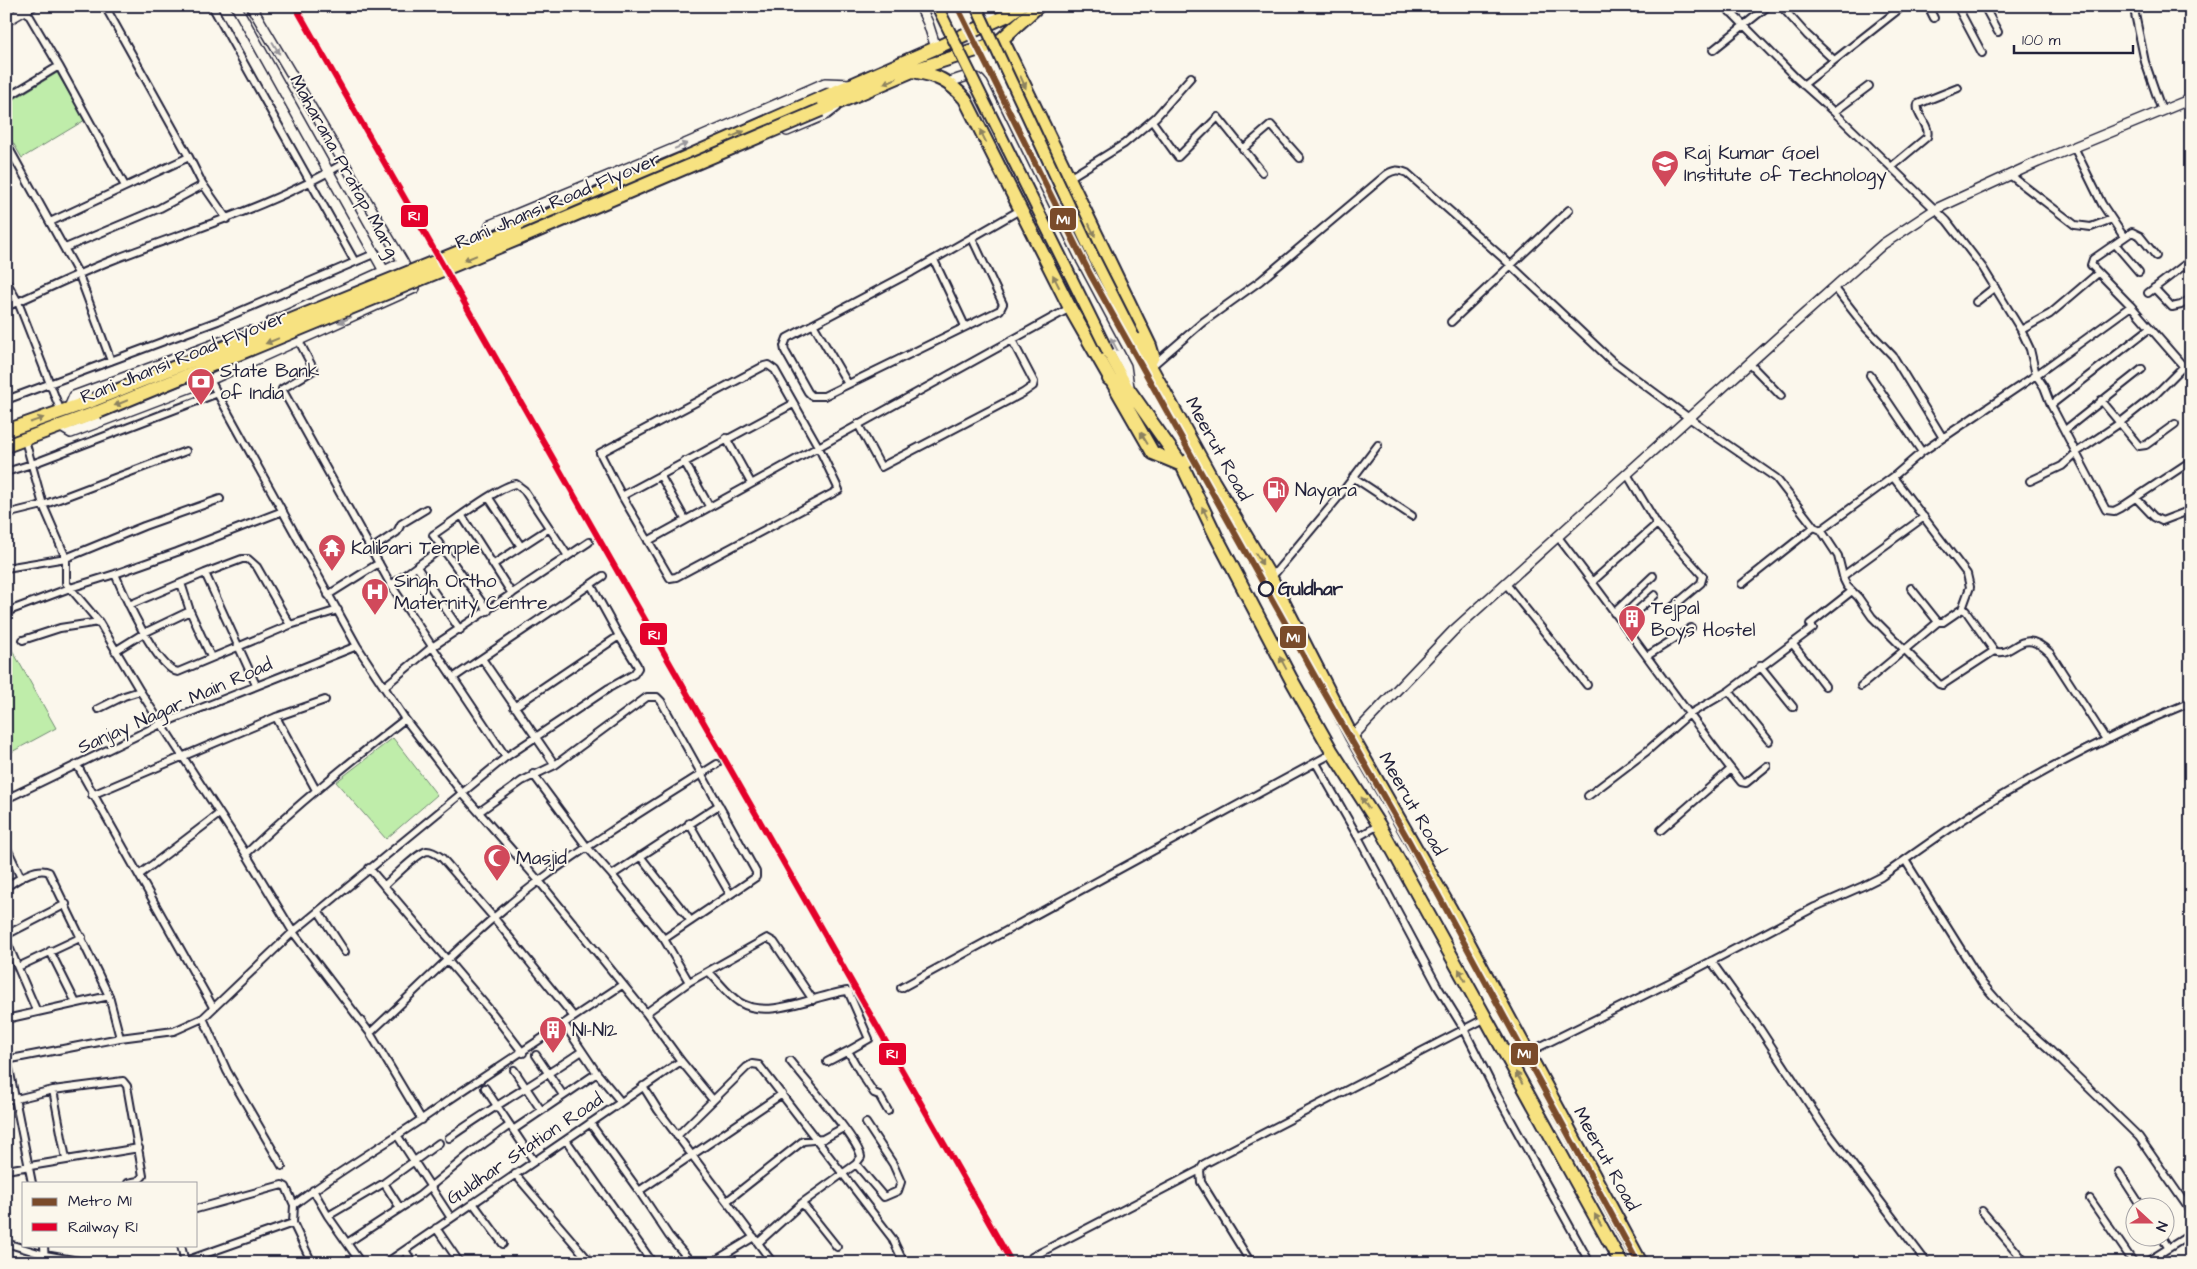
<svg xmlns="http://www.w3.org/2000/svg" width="2197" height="1269" font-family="'Architects Daughter',sans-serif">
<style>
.green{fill:#bfedaa;stroke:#708872}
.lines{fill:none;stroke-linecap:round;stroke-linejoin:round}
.street-casing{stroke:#22223b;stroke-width:10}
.secondary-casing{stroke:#22223b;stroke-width:12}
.primary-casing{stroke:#22223b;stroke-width:14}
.highway-casing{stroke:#22223b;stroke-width:16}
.street{stroke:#fbf7ec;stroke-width:6}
.secondary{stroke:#fbf7ec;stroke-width:9}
.primary{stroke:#f7e281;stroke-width:10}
.highway{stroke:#f7e281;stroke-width:12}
.primary-bridge-casing{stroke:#22223b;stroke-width:14;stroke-linecap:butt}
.highway-bridge-casing{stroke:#22223b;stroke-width:16;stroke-linecap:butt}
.primary-bridge{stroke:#f7e281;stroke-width:10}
.highway-bridge{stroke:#f7e281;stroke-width:12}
.rail-1-casing{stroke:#fbf7ec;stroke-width:10}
.rail-1{stroke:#e4002b;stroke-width:6}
.metro-1-casing{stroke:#fbf7ec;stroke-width:10}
.metro-1{stroke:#7a4b2a;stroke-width:6}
.oneway{fill:#99979c}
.oneway2{fill:#8c825e}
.stop-dot{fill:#fbf7ec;stroke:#22223b;stroke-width:2.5}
.labels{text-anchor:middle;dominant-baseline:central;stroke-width:4;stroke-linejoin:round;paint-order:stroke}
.poi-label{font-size:19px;fill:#22223b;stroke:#fbf7ec;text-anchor:start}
.street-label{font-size:19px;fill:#22223b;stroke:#fbf7ec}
.stop-label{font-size:19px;font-weight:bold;fill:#22223b;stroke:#fbf7ec;text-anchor:start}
.line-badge{stroke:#fbf7ec;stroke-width:2}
.badge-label{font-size:14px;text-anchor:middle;font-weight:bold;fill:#fff}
</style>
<rect width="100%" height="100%" fill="#fbf7ec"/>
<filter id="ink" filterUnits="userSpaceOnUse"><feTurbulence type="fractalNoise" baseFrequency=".02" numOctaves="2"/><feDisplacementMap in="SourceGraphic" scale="10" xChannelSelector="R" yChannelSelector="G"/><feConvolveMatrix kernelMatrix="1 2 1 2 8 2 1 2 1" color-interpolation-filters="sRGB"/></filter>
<g filter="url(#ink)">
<path class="green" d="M57,73L85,120L22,158L6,131V104Z
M6,639L56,728L6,755Z
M393,738L437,795L386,839L336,782Z"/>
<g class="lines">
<defs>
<path id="street" d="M105,6L189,157L202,183L227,219
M212,6L355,262
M1725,6L1796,78L1834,112L1947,221L1983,268L2021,330L2030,349L2036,375L2044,387L2051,405L2106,510L2114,511L2120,508L2191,461
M1781,6L1807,35L1834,60
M1928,6L1934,18
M1957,6L1982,53
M1984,6L1998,32
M2136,6L2135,14L2145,62L2162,111
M26,10L59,66
M1730,12L1737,6
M1713,50L1768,6
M1803,85L1903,6
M6,98L59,66L125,186
M1834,112L1869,86
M1152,121L1178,157L1218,117L1262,172
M6,143L79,275L111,361
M2074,147L2102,204L2124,237
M1243,149L1271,125L1300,158
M1891,167L1927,137C1931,125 1915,116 1918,104L1958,88
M2010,175L2075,225L2091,227L2112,219
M1069,178L1124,144L1156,117L1191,77
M50,222L189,157
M972,238L1003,304L1000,310L824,396H812L808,392L785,351L784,346L787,338L912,272L1020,210
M2115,244L2139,272
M65,248L160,208L203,185
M2156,256L2140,236L2132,232L2093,259L2091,265L2131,306L2191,375
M934,260L965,326
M6,281L18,302L61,412
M1834,287L1866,328L1893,356L1943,438
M2154,288L2172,307L2181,305L2191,298
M2148,293L2191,260
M1976,302L1995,287
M6,307C41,292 75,275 110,261C189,230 272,207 344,163
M1451,322L1569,210
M813,324L848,384
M2021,330L2050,314L2097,274
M299,341L314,370L282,389L391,585L506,757
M1749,363L1781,396
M768,365L775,370L818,446L839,490L676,577L670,578L622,496L600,453L764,366Z
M1152,366L1203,322L1260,281L1387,174C1394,170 1398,169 1407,173L1503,258L1612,361L1689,418L1776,478L1814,527L1821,530L1893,477L1922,452L2036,375L2131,306
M1870,375L1922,452
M210,380L357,646L405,719L462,793L539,881L646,1013L681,1061L713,1100
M6,400L218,321L376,253
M2101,400L2139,446L2146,445L2175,424
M2051,405L2149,329
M858,424L881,467L1023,393L1033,386L1034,382L1012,340
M2065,430L2142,369
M726,438L751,483
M25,440L43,505L66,558V583L99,622L140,691L246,854L293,932L370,1033L422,1120
M684,461L709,506
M6,472L32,464L218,393
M1627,474L1657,524L1703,576L1701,583L1669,610
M660,475L685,519
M1353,477L1412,516
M1893,477L1967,574L1970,587L1962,609
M2030,481L2062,466L2077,452L2117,425L2156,394L2184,366
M622,496L793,404
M489,498L520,545
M2136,498L2154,517L2162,521L2191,510
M6,514L43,505L186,451
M462,516L512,594
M1821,530L1838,556L1844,580L1847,586L1858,597L1872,617L1939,684L1942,685L1994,651
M1558,537C1620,617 1678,702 1741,782L1746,783L1767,766
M648,541L1070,308
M370,550L397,532L401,524L426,509
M494,564L548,529
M417,567L460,630
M6,568L66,558L144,526L220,499
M205,573L256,685
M115,574C124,595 157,669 178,672L290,625L338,610
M1843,576L1924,517
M1271,578L1337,499L1378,445
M1592,582L1657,524
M181,583L190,611L211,657
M1506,584L1587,685
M1742,584L1814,527
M391,585L442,548
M1911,588L1938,622H1943L1962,609L1966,611L1994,651C2014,659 2020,624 2050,653L2105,738
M328,595L379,563
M129,605L205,573L242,559H248L257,567L290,625
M488,611L433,535C450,524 500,485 516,484L524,490L568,556
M6,612L70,588L115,574L177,552L283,511
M1614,613L1653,576
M1623,623L1655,595
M1810,624L1852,591
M23,640L60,628L99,622
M1792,643L1825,686
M115,651L144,633L190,611
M1647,656L1691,628
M483,660L555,765
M1760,666L1793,707
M453,678L603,576
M385,686L432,647L589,542
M1861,686L1938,622
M1729,691L1769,741
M514,707L619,636
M98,709L124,696L140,691
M276,717L316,790
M1316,763L1358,837L1438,987L1464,1029L1497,1095L1590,1263
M77,765L213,1007
M533,774L587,847L612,875L664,939L689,982
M92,795L276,717L325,700
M1588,796L1647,751L1688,715L1729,691L1813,628
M6,799L161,724L357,646
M479,812L522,781L555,765L647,697H657L661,701L756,872V877L664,939
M689,823L730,894
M1661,830L1731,769
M1358,837L1379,825
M6,846L21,878
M246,854C296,805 350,762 405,719
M640,856L691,921
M1905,860L1982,983L2008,1013L2050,1050L2139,1137L2191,1212
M369,868L494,1015L523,1053
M139,875L219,814
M612,875L719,805
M384,886C393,878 417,853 427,851C433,851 438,855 442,858L494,918L574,1017
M6,887C17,880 36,866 49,872L109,996L120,1038
M319,912L345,952
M6,935L66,904
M6,940L37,1012
M50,951L76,1003
M1711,961L1760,1029L1822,1124L1927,1263
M18,967L82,937
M709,972C719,982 728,995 739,1002C769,1021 817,994 848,991L869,1039L848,1051
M901,988L1333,753
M646,1013L689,982L767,938L774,942L813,1000
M203,1018L227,1071L282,1166
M6,1019L109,996
M564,1024L597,1073L621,1102
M370,1033C425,982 479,926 539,881C596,839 657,802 717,764
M6,1053L32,1183
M1527,1053L1685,975L1815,907L1863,886L1881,877C1915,853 1949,828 1984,806C2051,766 2119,731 2191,702
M536,1055L563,1095
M6,1060L120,1038L174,1031L203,1018L293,932L506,757L609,688L634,674L638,668L637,665L619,636L591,585
M827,1062L848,1051L860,1072L874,1093L879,1095L888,1111
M514,1070L541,1110
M643,1086L658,1110L773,1263
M485,1088L534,1161
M53,1090L66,1159
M6,1099H16L53,1090L123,1081L127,1086L143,1176L138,1181L128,1183
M590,1123L639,1191L669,1236L692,1263
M513,1130L597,1073
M397,1135L451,1218
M677,1136L747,1067L752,1064L759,1065L892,1238L903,1261L902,1263
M449,1138C492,1107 539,1081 582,1051
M566,1140L650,1259
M856,1164L884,1197L898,1191L901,1182L893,1164L866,1123
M6,1170L139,1148
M2119,1172L2141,1206
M515,1174L591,1263
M384,1183L400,1208
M313,1190L328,1216L361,1263
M639,1191L782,1094
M2090,1199L2134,1263
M727,1201L803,1141L823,1139L843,1128
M473,1203L503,1244
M802,1203L837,1247
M196,1209L282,1185L286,1187L294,1205
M1982,1211L2026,1263
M328,1216L384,1183L439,1143
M293,1223L294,1205C344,1166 399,1137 449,1100L622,985
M436,1228L460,1263
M2161,1236L2168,1247
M6,1243L45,1255L90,1263
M347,1243L419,1196L471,1153L510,1125
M758,1243L802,1203L856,1164L861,1157C859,1140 804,1079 790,1061
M44,1245L45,1263
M181,1245L185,1263
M405,1250L413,1263
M723,1257L728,1263
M1032,1257L1200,1170
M185,1261L293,1223L312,1263
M513,1261L514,1263
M386,1263L681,1061
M711,1263L754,1237
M1251,1263L1201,1182L1200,1170L1204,1164L1486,1018
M2145,1263L2191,1234"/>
<path id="secondary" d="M236,6L384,271L271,322
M920,6L928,23L936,48
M988,6L994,22
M6,21L32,6
M986,47L1113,307
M948,83C961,78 974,70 983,84L1072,265L1126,366L1129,387
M787,131L827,114L836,107
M495,243L489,229L490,225L685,144L825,83L851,84
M384,271L403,262
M68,410L74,396L250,331
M61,427L71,433L210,380L415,288L403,262L251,6
M1352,737L1453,631L1783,333L1883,244L1936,209L2038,162L2191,99"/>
<path id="primary" d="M1134,337L1149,364
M1108,352L1129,390"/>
<path id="highway" d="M1002,39L1150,346L1153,356L1149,364L1213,481L1271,578L1352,737L1451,910L1641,1263
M913,71C935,75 950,81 965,99L1070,308L1153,453L1182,465L1198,454
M821,110L917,69L986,47L1002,39L1038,6
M516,229L666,166L938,47L1008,15L1020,6
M1109,379L1129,390L1182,465L1216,536L1291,679L1331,750L1379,825L1621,1263
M6,431L94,400
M6,446L98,412"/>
</defs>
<use href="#street" class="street-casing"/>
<use href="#secondary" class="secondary-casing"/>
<use href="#primary" class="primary-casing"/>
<use href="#highway" class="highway-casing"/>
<use href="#street" class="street"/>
<use href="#secondary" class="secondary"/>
<use href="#primary" class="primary"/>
<use href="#highway" class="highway"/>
<defs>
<path id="primary-bridge" d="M937,6L1108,352
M976,6L1090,250L1134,337"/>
<path id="highway-bridge" d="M94,400L516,229
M98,412L520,238L821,110"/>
</defs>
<use href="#primary-bridge" class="primary-bridge-casing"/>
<use href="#highway-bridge" class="highway-bridge-casing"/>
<use href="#primary-bridge" class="primary-bridge"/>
<use href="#highway-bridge" class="highway-bridge"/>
<defs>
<path id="rail-1" d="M295,6L1012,1263"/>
</defs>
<use href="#rail-1" class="rail-1-casing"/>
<use href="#rail-1" class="rail-1"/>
<defs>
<path id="metro-1" d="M957,6L1090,274L1321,687L1409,841L1638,1263"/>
</defs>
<use href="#metro-1" class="metro-1-casing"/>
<use href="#metro-1" class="metro-1"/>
</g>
<defs><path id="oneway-solid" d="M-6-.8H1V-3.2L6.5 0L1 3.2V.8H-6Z" transform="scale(1.25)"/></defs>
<g class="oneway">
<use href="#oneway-solid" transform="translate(276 48) rotate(59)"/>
<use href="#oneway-solid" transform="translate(681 146) rotate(-23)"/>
<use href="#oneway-solid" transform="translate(345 320) rotate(156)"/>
<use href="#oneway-solid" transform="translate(1114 344) rotate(-118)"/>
</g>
<g class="oneway2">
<use href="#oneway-solid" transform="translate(890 81) rotate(157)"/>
<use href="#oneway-solid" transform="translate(1023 82) rotate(66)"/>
<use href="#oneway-solid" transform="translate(738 134) rotate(-24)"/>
<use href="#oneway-solid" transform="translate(983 136) rotate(-116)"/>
<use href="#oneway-solid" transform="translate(1092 230) rotate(64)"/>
<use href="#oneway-solid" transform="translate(470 258) rotate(157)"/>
<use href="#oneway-solid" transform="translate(1056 281) rotate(-117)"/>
<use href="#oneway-solid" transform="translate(272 341) rotate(158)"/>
<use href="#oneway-solid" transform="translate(121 403) rotate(158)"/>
<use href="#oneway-solid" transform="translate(37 420) rotate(-19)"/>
<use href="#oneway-solid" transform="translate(1144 438) rotate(-121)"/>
<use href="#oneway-solid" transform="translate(1205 513) rotate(-116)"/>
<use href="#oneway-solid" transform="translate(1259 559) rotate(59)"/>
<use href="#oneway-solid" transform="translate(1283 663) rotate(-118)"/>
<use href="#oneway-solid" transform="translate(1365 803) rotate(-123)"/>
<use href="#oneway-solid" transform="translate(1462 975) rotate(-119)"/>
<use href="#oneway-solid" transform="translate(1519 1078) rotate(-119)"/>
<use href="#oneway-solid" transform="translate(1598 1220) rotate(-119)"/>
</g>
</g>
<defs>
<symbol id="university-pin" viewBox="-11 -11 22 30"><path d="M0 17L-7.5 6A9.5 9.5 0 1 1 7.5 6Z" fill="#d1495b" stroke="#fbf7ec"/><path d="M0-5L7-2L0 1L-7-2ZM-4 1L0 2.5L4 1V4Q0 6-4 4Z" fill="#fff"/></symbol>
<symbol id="bank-pin" viewBox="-11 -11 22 30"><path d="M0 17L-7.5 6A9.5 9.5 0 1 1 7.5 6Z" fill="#d1495b" stroke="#fbf7ec"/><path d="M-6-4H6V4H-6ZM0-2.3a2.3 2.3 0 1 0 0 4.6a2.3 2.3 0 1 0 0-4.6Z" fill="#fff"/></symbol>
<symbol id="fuel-pin" viewBox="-11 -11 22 30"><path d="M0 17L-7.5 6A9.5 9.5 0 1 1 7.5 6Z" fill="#d1495b" stroke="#fbf7ec"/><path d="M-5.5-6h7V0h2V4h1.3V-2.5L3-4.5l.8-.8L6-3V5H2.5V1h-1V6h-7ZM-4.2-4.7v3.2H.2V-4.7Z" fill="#fff"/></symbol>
<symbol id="temple-pin" viewBox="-11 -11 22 30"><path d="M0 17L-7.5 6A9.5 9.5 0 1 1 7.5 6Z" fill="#d1495b" stroke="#fbf7ec"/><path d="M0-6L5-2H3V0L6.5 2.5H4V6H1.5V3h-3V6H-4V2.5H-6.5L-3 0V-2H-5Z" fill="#fff"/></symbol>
<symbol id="hospital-pin" viewBox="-11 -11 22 30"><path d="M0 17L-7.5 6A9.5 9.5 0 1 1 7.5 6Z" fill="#d1495b" stroke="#fbf7ec"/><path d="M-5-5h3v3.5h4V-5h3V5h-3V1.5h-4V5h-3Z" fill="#fff"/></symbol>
<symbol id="building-pin" viewBox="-11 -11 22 30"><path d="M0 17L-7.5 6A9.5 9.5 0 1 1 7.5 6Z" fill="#d1495b" stroke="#fbf7ec"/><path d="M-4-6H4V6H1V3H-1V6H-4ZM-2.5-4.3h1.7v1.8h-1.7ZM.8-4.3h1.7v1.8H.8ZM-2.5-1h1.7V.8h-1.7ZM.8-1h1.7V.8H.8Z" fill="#fff"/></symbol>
<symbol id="mosque-pin" viewBox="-11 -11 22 30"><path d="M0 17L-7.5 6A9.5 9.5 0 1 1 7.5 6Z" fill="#d1495b" stroke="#fbf7ec"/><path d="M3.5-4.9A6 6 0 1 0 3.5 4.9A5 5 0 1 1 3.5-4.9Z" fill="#fff"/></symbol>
</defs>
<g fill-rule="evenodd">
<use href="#university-pin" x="1649" y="148" width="32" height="43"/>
<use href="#bank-pin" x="185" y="366" width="32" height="43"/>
<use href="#fuel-pin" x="1260" y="474" width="32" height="43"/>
<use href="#temple-pin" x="316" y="532" width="32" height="43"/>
<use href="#hospital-pin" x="359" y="576" width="32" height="43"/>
<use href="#building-pin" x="1616" y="603" width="32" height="43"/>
<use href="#mosque-pin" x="481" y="842" width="32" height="43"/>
<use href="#building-pin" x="537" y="1014" width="32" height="43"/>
</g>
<circle class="stop-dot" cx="1266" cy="589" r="7"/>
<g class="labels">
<g class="poi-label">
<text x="1684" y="153">Raj Kumar Goel<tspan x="1684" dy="22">Institute of Technology</tspan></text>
<text x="220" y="371">State Bank<tspan x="220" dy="22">of India</tspan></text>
<text x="1295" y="490">Nayara</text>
<text x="351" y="548">Kalibari Temple</text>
<text x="394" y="581">Singh Ortho<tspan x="394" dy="22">Maternity Centre</tspan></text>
<text x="1651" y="608">Tejpal<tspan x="1651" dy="22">Boys Hostel</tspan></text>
<text x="516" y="858">Masjid</text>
<text x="572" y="1030">N1-N12</text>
</g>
<g class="street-label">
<text transform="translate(344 166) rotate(61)">Maharana Pratap Marg</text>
<text transform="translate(558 201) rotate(-23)">Rani Jhansi Road Flyover</text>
<text transform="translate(184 357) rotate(-22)">Rani Jhansi Road Flyover</text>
<text transform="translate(1218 449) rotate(61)">Meerut Road</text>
<text transform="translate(175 706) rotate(-24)">Sanjay Nagar Main Road</text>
<text transform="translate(1412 804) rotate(60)">Meerut Road</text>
<text transform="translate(525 1149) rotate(-34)">Guldhar Station Road</text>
<text transform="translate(1606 1159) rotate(61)">Meerut Road</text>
</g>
<g class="stop-label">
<text x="1278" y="589">Guldhar</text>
</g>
</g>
<g class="line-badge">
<rect x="400" y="204" width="29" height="24" rx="5" fill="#e4002b"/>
<rect x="1049" y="207" width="28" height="24" rx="5" fill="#7a4b2a"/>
<rect x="639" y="622" width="29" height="24" rx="5" fill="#e4002b"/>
<rect x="1279" y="625" width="28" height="24" rx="5" fill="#7a4b2a"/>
<rect x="878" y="1042" width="29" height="24" rx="5" fill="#e4002b"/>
<rect x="1510" y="1042" width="29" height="24" rx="5" fill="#7a4b2a"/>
</g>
<g class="badge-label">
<text x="414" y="220">R1</text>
<text x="1063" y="224">M1</text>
<text x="654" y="639">R1</text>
<text x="1293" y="642">M1</text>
<text x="892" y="1058">R1</text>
<text x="1524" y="1058">M1</text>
</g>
<rect width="2197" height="1269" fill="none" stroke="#fbf7ec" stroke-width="25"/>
<rect x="12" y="12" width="2172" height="1244" fill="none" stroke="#22223b" stroke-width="2" filter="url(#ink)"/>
<rect x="22" y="1182" width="175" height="65" fill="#fbf7ec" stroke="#a4a2a5"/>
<rect x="32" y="1198" width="25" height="8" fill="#7a4b2a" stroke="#a4a2a5"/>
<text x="68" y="1206" font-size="15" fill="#22223b">Metro M1</text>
<rect x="32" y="1223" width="25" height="8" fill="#e4002b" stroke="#a4a2a5"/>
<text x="68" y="1232" font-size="15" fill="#22223b">Railway R1</text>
<g transform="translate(2150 1222) rotate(111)"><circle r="24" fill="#fbf7ec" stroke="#a4a2a5"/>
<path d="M0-4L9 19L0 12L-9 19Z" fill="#d1495b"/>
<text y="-8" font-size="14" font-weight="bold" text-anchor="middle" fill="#22223b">N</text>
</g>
<path d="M2014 45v8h119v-8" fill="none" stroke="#22223b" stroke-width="2.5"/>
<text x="2022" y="45" font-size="15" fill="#22223b" stroke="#fbf7ec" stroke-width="4" paint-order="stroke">100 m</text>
</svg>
